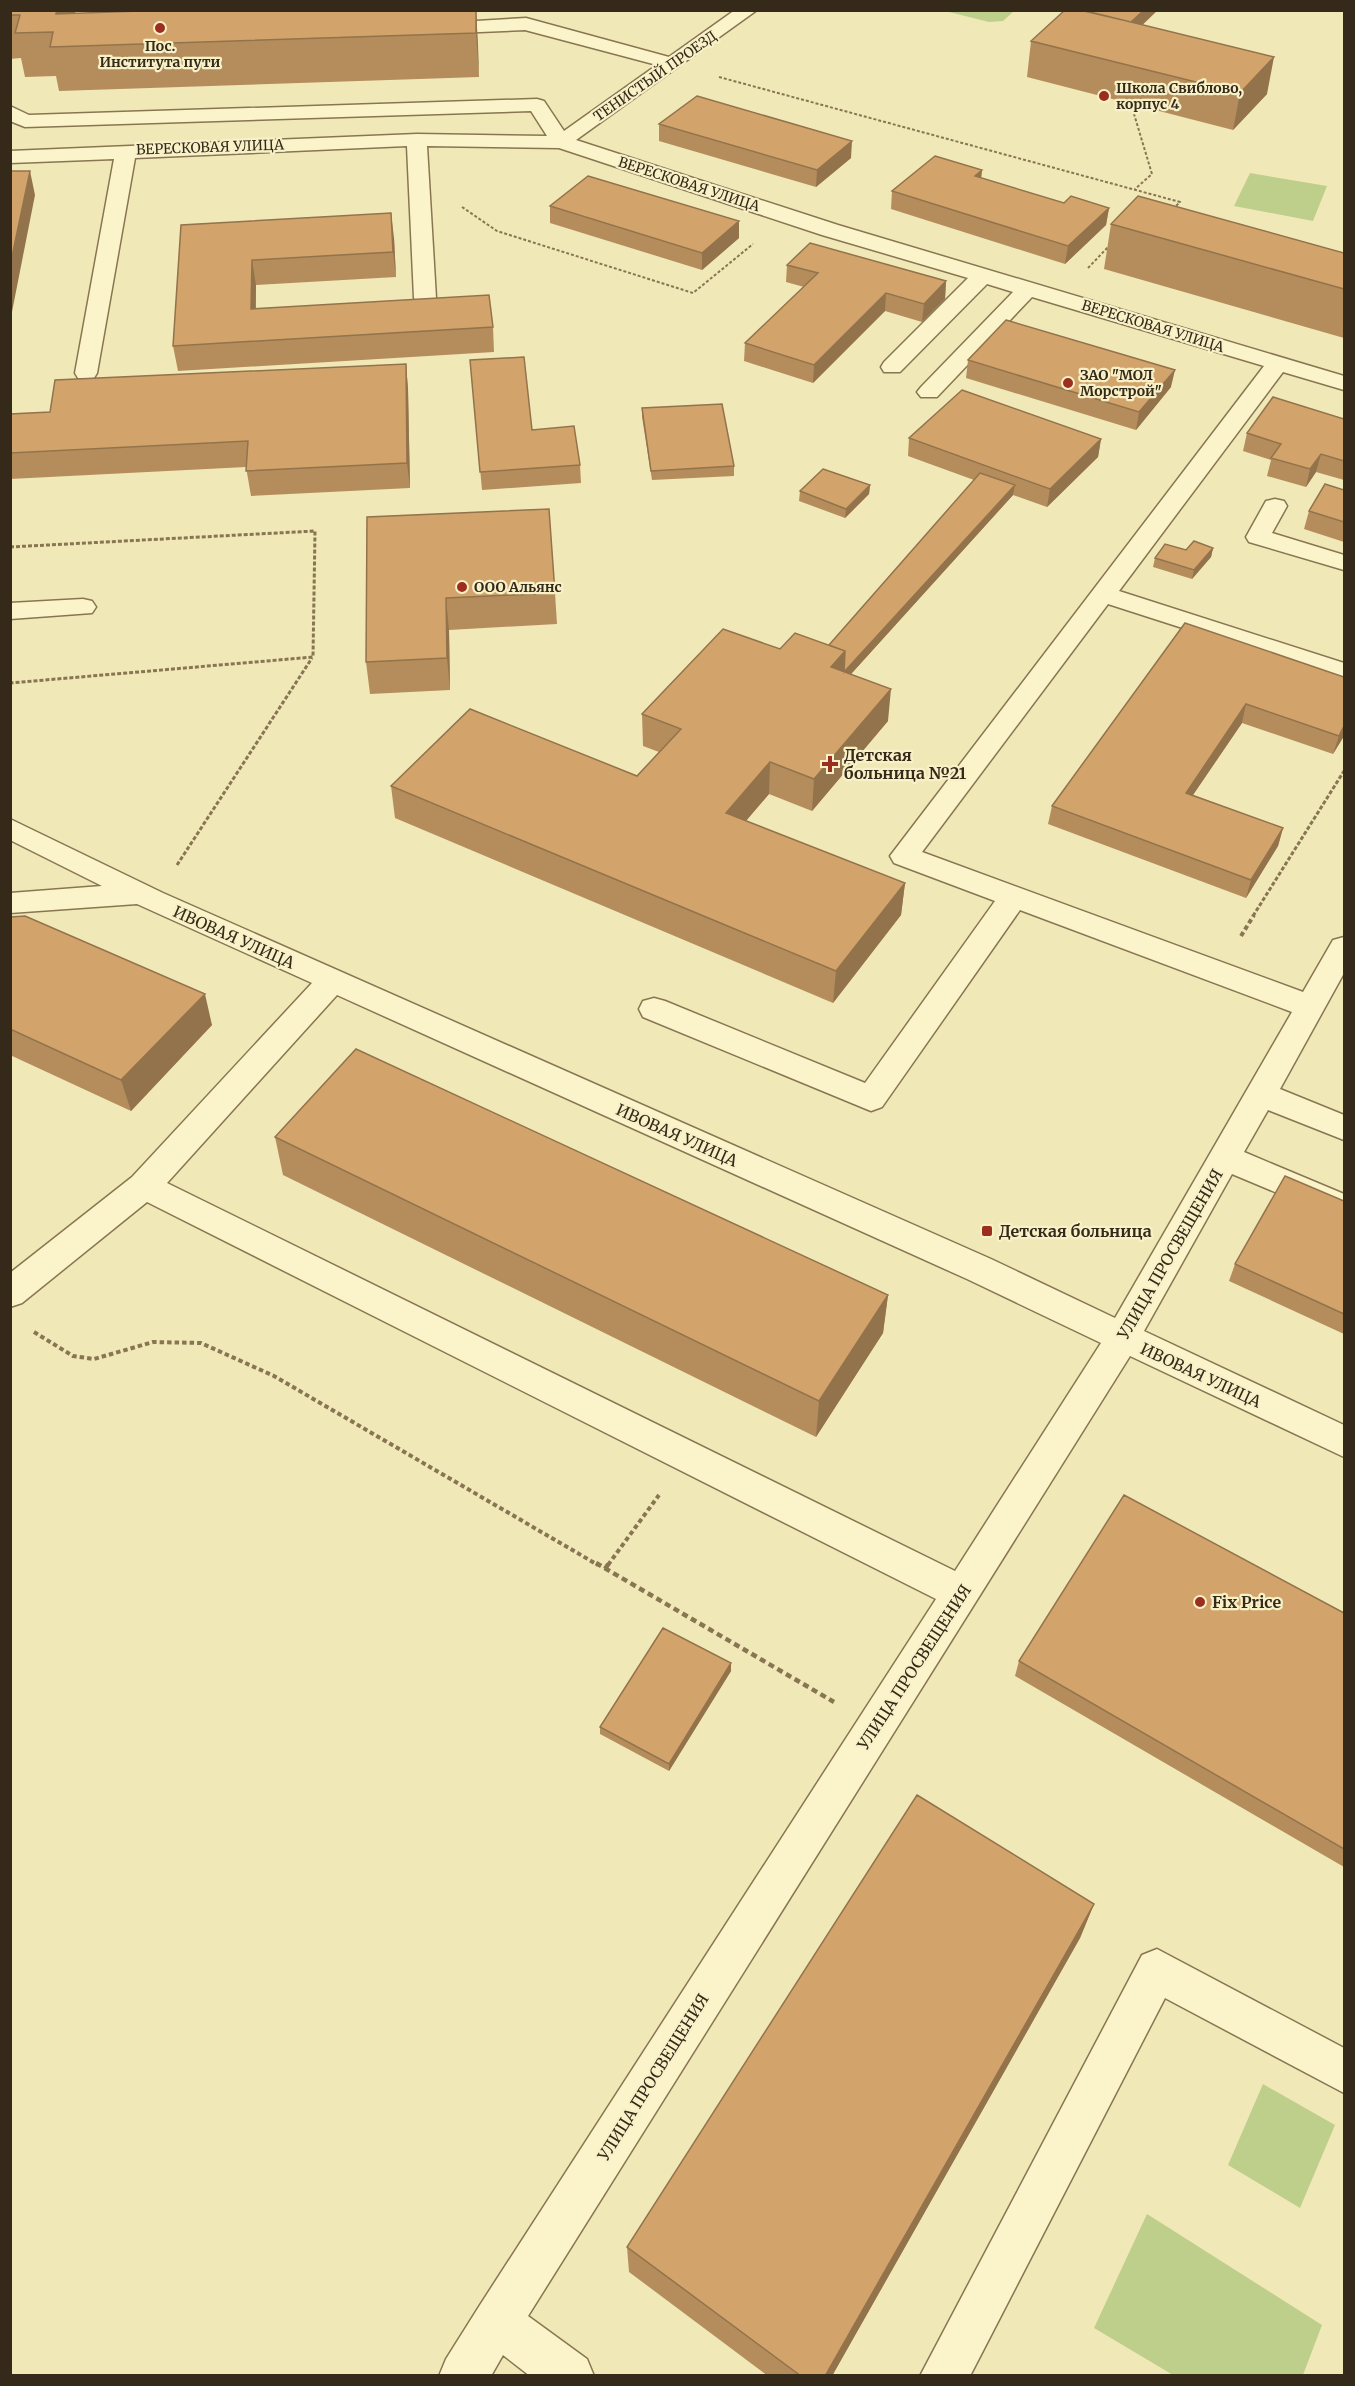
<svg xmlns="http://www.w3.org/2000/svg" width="1355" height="2386" font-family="Merriweather,serif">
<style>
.green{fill:#becf8c}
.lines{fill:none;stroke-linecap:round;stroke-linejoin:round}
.minor-casing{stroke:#887652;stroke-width:3}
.path-far3{stroke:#887652;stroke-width:2;stroke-dasharray:3 2;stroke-linecap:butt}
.path-far2{stroke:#887652;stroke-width:3;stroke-dasharray:4 2;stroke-linecap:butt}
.path-far1{stroke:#887652;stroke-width:4;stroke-dasharray:4.5 3;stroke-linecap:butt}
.path{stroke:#887652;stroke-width:4.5;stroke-dasharray:6 4;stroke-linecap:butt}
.minor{fill:#fbf4cb;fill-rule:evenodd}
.wall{fill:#b58d5c}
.shaded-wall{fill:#93734b}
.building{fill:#d2a46b;stroke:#93734b;stroke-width:1.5}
.poi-dot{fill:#9b2e1e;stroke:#f8f1c8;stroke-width:2}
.labels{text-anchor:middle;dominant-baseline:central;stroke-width:4.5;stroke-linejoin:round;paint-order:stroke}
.far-poi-label{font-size:14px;font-weight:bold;fill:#352a19;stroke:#f8f1c8;text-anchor:start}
.far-street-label{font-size:14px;fill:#352a19;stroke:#f8f1c8}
.poi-label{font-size:16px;font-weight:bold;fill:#352a19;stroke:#f8f1c8;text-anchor:start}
.street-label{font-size:16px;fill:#352a19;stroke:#f8f1c8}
</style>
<rect width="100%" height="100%" fill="#f1e8b8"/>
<path class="green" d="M945,11L1014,10V11L1003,21L989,22Z
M1250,173L1327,186L1313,221L1234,206Z
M1263,2084L1335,2125L1300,2208L1228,2165Z
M1147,2214L1322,2325L1303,2375H1173L1094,2328Z"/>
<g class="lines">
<defs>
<path id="minor" d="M735,10H757L576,140L838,225L1344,376V390L1283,372L1119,591L1344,663V680L1108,604L922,852L1303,992L1333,940L1344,937V973L1280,1089L1344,1115V1140L1268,1110L1244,1152L1344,1194V1221L1232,1174L1144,1331L1344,1425V1457L1130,1356L528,2316L587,2359L594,2376H530L503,2355L491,2376H439L446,2359L480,2305L936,1599L147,1202L22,1303L10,1307V1273L132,1177L312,983L137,904L10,913V893L102,886L10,840V819L163,893L991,1259L1115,1318L1292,1012L1020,910L882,1107L871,1111L643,1017L639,1009L643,1001L654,998L665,1001L865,1083L995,901L894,863L890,856L1264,366L1032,297L937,397H921L917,392L921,387L1013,292L987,284L900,372H884L881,367L884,362L968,278L822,235L559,148L427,146L436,298L433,303H417L414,298L407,146L135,158L97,373L94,378H78L75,373L114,159L10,163V151L417,134L547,136L531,111L25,127L10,121V106L29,115L537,99L544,101L564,131L657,65L525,30L432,34L425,32L423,28L425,24L526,18L669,57ZM337,995L967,1279L1101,1343L955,1571L167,1183Z
M1275,499L1284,501L1287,506L1272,533L1344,555V570L1249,542L1246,537L1266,501Z
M83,599L92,601L96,607L92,613L10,619V603Z
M1157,1949L1344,2048V2093L1165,1998L970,2376H920L1142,1955Z"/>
</defs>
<use href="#minor" class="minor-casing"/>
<path class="path-far3" d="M719,77L1180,202L1173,209
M1131,104L1152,174L1135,189
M462,207L497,231L693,293L753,244
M1088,268L1110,245"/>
<path class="path-far2" d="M10,547L315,531L313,657L10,683
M177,865L312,658
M1253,916L1344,771"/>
<path class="path-far1" d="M1241,936L1254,915
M34,1332L73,1356L94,1359L153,1342L201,1343L274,1376L598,1565
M608,1565L659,1495"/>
<path class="path" d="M596,1563L834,1702
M605,1569L609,1563"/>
<use href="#minor" class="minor"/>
</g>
<path class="wall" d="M10,10L76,13L476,10L479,77L59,91L56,76L25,77L21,58L10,59Z
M1084,11L1143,25L1267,94L1233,130L1027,77L1031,41Z
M659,124L851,158L816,187L659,141Z
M982,170L981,178L1064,203L1109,208L1106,225L1065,264L891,209L892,191Z
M550,206L739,221V238L702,270L550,223Z
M1111,224L1344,253V338L1104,269Z
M181,225L394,238L396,277L256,285V309L493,327L494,352L178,371L173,346Z
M787,265L946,281L945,299L922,322L885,311L813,383L744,361L745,343L804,287L786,282Z
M470,360L532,430L580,465L581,483L482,490Z
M968,360L1171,387L1136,430L966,378Z
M406,364L408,389L410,488L251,496L246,467L10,479V414L50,412Z
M642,408L734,466V476L652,480L642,417Z
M1344,419V480L1316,472L1306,487L1267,476L1271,460L1243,451L1247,433Z
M909,438L1101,439L1098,457L1047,507L1013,495L850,675L888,721L812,811L769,794L746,821L905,883L901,915L833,1003L395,818L391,786L637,776L659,752L643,746L642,714L780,649L829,645L974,480L908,456Z
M870,485L869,494L845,518L799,501L800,491Z
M1344,490V542L1304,529L1309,511Z
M367,517L555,593L557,624L449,630L450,690L370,694L366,662Z
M1213,548L1211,557L1192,579L1153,567L1155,558Z
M1185,623L1344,736L1333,754L1242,723L1193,795L1283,828L1278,846L1246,898L1048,824L1052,806Z
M10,917L212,1025L131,1111L10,1055Z
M275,1137L888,1295L883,1333L816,1437L283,1175Z
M1344,1201V1334L1229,1281L1235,1264Z
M1344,1613V1867L1015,1676L1019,1661Z
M731,1663V1671L669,1771L600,1734V1727Z
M1094,1904L1080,1938L832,2376H768L629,2272L627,2247Z"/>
<path class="shaded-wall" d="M57,10H76L68,46L56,14Z
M476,10L478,44L479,77L476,33Z
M1144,10H1158L1111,55L1113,38Z
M1274,57L1267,94L1233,130L1240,93Z
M852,141L851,158L816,187L817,170Z
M982,170L980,187L975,176Z
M30,171L35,195L10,322V266Z
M1109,208L1106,225L1065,264L1068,246Z
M391,213L394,238L396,277L393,252Z
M739,221V238L702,270V253Z
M252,260L256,285L255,334L251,309Z
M946,281L945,299L922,322L924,304Z
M886,293L885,311L813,383L814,365Z
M406,364L408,389L410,488L407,463Z
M1175,370L1171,387L1136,430L1139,412Z
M1101,439L1098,457L1047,507L1050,489Z
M1321,454L1316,472L1306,487L1310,469Z
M870,485L869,494L845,518L846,509Z
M1015,485L1013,495L843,683L831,667L845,651Z
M1213,548L1211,557L1192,579L1194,570Z
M446,598L449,630L450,690L447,658Z
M891,689L888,721L812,811L814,779Z
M1246,704L1242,723L1182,811L1186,793Z
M1344,726V736L1333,754L1339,736Z
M770,762L769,794L726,844V813Z
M1283,828L1278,846L1246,898L1251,880Z
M905,883L901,915L833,1003L836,971Z
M205,994L212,1025L131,1111L121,1080Z
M888,1295L883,1333L816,1437L819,1401Z
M731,1663V1671L669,1771V1764Z
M1094,1904L1080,1938L832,2376H825Z"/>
<path class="building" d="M10,10H57L56,14L169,10H476V33L50,47L53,32L15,33L20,15H10Z
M1065,10H1082L1274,57L1240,93L1031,41Z
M1085,10H1144L1131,22L1084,11Z
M697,96L852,141L817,170L659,124Z
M935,156L982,170L975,176L1064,203L1071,196L1109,208L1068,246L892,191Z
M10,171H30L10,266Z
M588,176L739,221L702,253L550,206Z
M1138,196L1344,253V289L1111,224Z
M391,213L393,252L252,260L251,309L489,295L493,327L173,346L181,225Z
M810,243L946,281L924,304L886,293L814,365L745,343L818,273L787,265Z
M1006,320L1175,370L1139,412L968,360Z
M524,357L532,430L574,426L580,465L480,472L470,360Z
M406,364L407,463L246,471L248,441L10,453V414L50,412L55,380Z
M962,390L1101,439L1050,489L909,438Z
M1273,397L1344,419V461L1321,454L1310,469L1271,458L1281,444L1247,433Z
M722,404L734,466L651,471L642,408Z
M823,469L870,485L846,509L800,491Z
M980,473L1015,485L844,672L845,651L829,645Z
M1325,484L1344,490V522L1309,511Z
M549,509L555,593L446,598L447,658L366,662L367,517Z
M1194,541L1213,548L1194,570L1155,558L1165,544L1186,550Z
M1185,623L1344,677V726L1339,736L1246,704L1186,793L1283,828L1251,880L1052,806Z
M723,629L780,649L795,633L845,651L831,667L891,689L814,779L770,762L726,813L905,883L836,971L391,786L470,709L637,776L681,729L642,714Z
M25,916L205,994L121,1080L10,1029V917Z
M356,1049L888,1295L819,1401L275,1137Z
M1285,1176L1344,1201V1314L1235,1264Z
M1124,1495L1344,1613V1849L1019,1661Z
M663,1628L731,1663L669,1764L600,1727Z
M917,1795L1094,1904L825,2376H801L627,2247Z"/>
<g class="poi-dot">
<circle cx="160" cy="28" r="6"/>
<circle cx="1104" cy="96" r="6"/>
<circle cx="1068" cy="383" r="6"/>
<circle cx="462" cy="587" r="6"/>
<path d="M827 755h6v6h6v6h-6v6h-6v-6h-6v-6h6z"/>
<rect x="981" y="1225" width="12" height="12" rx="3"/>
<circle cx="1200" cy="1602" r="6"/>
</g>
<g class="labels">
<g class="far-poi-label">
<text x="160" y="46" text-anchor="middle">Пос.<tspan x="160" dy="16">Института пути</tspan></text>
<text x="1116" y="88">Школа Свиблово,<tspan x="1116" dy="16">корпус 4</tspan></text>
<text x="1080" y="375">ЗАО "МОЛ<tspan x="1080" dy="16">Морстрой"</tspan></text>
<text x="474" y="587">ООО Альянс</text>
</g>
<g class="far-street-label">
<text transform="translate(655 76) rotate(-35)">ТЕНИСТЫЙ ПРОЕЗД</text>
<text transform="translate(210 147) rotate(-2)">ВЕРЕСКОВАЯ УЛИЦА</text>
<text transform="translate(689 184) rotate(18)">ВЕРЕСКОВАЯ УЛИЦА</text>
<text transform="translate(1153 326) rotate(17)">ВЕРЕСКОВАЯ УЛИЦА</text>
</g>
<g class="poi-label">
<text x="844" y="755">Детская<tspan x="844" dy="18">больница №21</tspan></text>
<text x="999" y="1231">Детская больница</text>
<text x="1212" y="1602">Fix Price</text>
</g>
<g class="street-label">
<text transform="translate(234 937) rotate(24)">ИВОВАЯ УЛИЦА</text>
<text transform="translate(677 1135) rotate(24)">ИВОВАЯ УЛИЦА</text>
<text transform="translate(1170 1254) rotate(-60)">УЛИЦА ПРОСВЕЩЕНИЯ</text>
<text transform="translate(1201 1375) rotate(25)">ИВОВАЯ УЛИЦА</text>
<text transform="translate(914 1667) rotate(-57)">УЛИЦА ПРОСВЕЩЕНИЯ</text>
<text transform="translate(653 2077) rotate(-58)">УЛИЦА ПРОСВЕЩЕНИЯ</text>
</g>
</g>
<rect width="1355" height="2386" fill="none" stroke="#352a19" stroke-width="24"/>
</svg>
